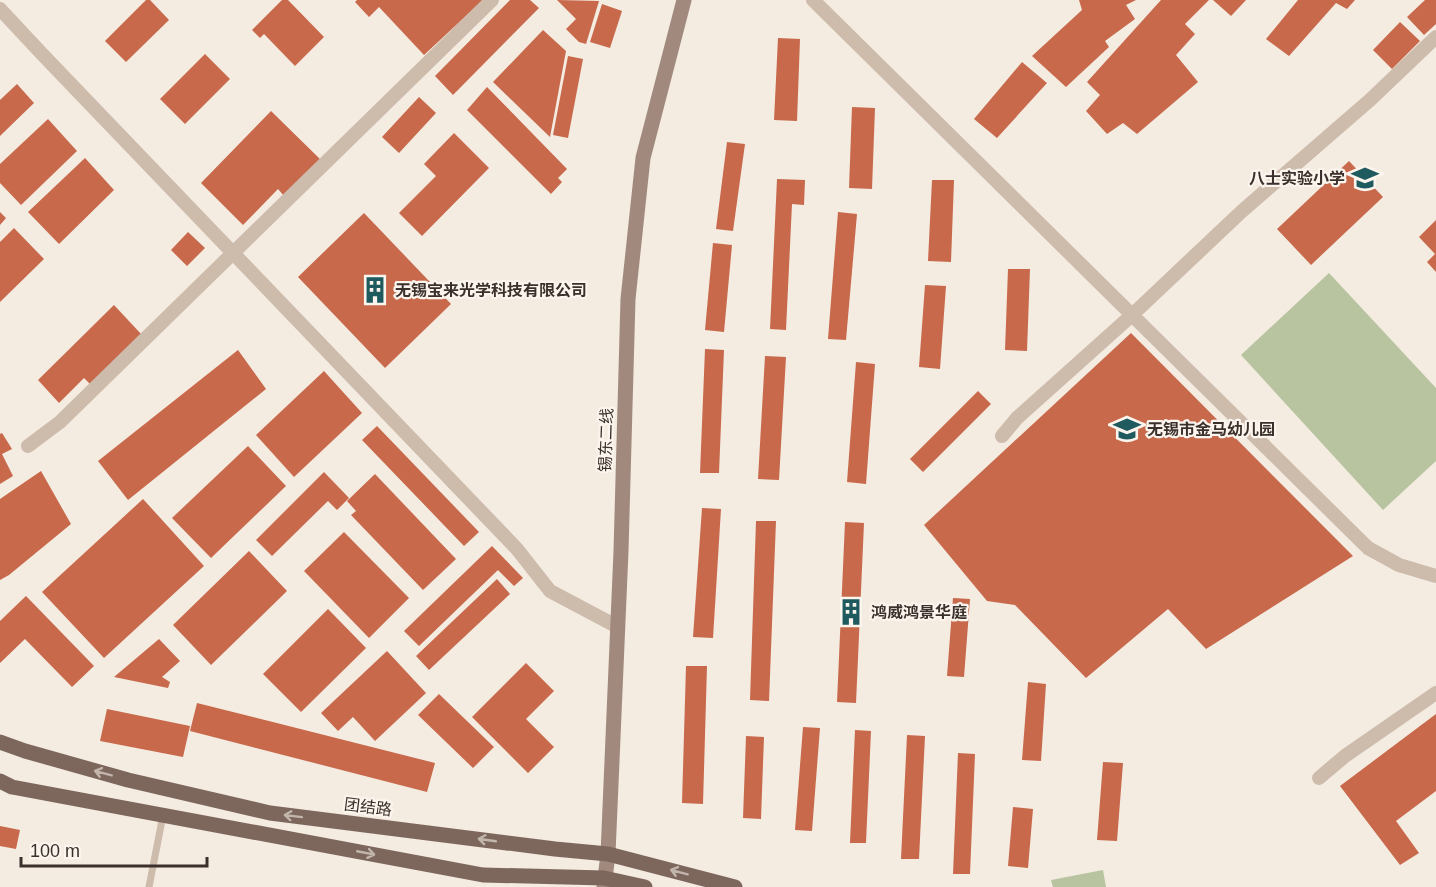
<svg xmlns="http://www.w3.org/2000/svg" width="1436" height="887" font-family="Arial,'Noto Sans SC',sans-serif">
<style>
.green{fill:#b8c4a0}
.building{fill:#c8694b}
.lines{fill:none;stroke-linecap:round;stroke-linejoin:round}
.lane{stroke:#cdbbac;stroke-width:7}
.street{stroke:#cdbbac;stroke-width:14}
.secondary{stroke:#a18a7d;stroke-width:15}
.primary{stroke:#7d675c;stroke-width:15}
.oneway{stroke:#c2b5ac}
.labels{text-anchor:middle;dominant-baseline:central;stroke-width:4.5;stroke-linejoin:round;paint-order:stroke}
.poi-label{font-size:16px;font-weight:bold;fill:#3b302b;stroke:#fbf5ee;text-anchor:start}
.street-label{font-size:16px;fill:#3b302b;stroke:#fbf5ee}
</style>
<rect width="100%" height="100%" fill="#f4ebe1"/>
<path class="green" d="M1329,273L1436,388V461L1383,510L1241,355Z
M1103,870L1106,887H1053L1051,880Z"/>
<path class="building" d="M146,0H150L169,20L126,62L105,41Z
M282,0H288L324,37L295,66L264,34L260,38L252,30Z
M357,0H483L424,55L379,7L369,17L355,2Z
M510,0H530L539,8L453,95L435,76Z
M557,0L599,1L586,44L579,42L566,29L576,19Z
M1079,0H1136L1126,5L1135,19L1105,41L1109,47L1066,87L1032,56L1082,10Z
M1161,0H1209L1185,24L1195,34L1176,55L1198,82L1137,134L1123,123L1107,134L1086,111L1100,95L1087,82Z
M1213,0H1246L1231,16Z
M1298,0H1355L1347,9L1336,3L1289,56L1266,39Z
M1425,0H1436V24L1424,35L1407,17Z
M602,4L622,11L610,48L590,42Z
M1400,22L1420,41L1392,69L1373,50Z
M543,30L566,51L550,137L493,82Z
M778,38L800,39L797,121L774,120Z
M205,54L230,79L185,124L160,99Z
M568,56L583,59L568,138L553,135Z
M1022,62L1047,83L997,138L974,119Z
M17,84L34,103L0,136V100Z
M487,87L567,169L558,178L562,182L551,194L467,110Z
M419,97L436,113L399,153L382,137Z
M852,107L875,108L872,189L849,188Z
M271,111L320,159L284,196L278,189L243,225L201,183Z
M48,119L77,151L21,205L0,183V164Z
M454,133L489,168L422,236L399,213L436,176L424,164Z
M727,142L745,144L733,231L716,229Z
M85,158L114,190L59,244L28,212Z
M1349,161L1383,197L1311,265L1277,229Z
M777,179L805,180L804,205L792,204L786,330L770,329Z
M932,180H954L951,262L928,261Z
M0,212L6,218L0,225Z
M838,212L857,214L846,340L828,339Z
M364,213L451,304L385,368L298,277Z
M1436,220V272L1427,262L1435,254L1419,237Z
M14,228L44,259L0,302V242Z
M188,232L205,248L187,266L171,250Z
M713,243L732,245L724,332L705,330Z
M1008,269H1030L1027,351L1005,350Z
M925,285L946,286L940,369L919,367Z
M114,305L142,335L91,385L84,378L59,403L38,380Z
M1131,333L1353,556L1206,649L1168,609L1086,678L1015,605L987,601L924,525Z
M705,349L724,350L719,473H700Z
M238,350L266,389L128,500L98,461Z
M765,356L786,357L779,480L758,479Z
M856,362L875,364L866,484L847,482Z
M324,371L362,413L294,477L256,435Z
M978,391L991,404L923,472L910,459Z
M377,426L479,532L464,546L362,440Z
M2,433L12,449L2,454L13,476L0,484V434Z
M248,446L286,486L211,558L172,518Z
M41,471L71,524L9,575L0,580V499Z
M324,472L349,498L337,510L328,501L272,556L256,540Z
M375,474L456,559L423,590L351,515L356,511L347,501Z
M143,499L204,566L104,658L42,592Z
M702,508L721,509L713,638L693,637Z
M756,521H776L769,701L750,700Z
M845,522L864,523L856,703L837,702Z
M344,532L409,598L369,638L304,571Z
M492,546L523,578L514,586L498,570L419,646L404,631Z
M249,551L287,591L211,665L173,625Z
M497,579L510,594L429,670L416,656Z
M26,596L94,666L72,687L25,639L0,663V621Z
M953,598L970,599L964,677L947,676Z
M328,609L366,648L301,712L263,674Z
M159,639L180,661L162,677L170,682L168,688L114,677Z
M387,651L426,693L375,741L353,717L338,731L321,713Z
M526,663L554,691L526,719L554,747L528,773L472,717Z
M686,666H707L703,804L682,803Z
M1028,682L1046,684L1041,761L1022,760Z
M439,694L494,747L473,768L418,715Z
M197,703L435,763L427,792L190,731Z
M107,709L190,726L183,757L100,741Z
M1436,714V791L1396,821L1419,853L1400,865L1340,786Z
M803,727L820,728L812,831L795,830Z
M855,730L871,731L866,843H850Z
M907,735L925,736L919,859H901Z
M746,736L764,737L761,819L743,818Z
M958,753L975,754L970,874H953Z
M1103,762L1123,763L1117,841L1097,840Z
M1013,807L1033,809L1028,868L1008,866Z
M0,826L20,830L16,849L0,846Z"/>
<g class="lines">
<path class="lane" d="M149,887L163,815"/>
<path class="street" d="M813,0L1368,548L1399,565L1436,576
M0,9L43,55L233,253L517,549L550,591L618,627
M1002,436L1017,418L1132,315L1241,212L1370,100L1436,37
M28,446L60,422L492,0
M1319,778L1345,756L1436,693"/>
<path class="secondary" d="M604,887L608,854L621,551L628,299L643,158L684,0"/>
<path class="primary" d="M0,742L25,751L128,780L270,813L555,849L608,854L735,887
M0,781L12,787L483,875L604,878L645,887"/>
</g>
<defs><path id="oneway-shaft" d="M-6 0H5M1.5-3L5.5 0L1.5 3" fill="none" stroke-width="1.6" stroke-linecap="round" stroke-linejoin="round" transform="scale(1.5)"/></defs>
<g class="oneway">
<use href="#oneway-shaft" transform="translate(103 773) rotate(-165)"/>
<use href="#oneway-shaft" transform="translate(293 816) rotate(-173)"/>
<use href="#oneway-shaft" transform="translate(487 840) rotate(-172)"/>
<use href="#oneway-shaft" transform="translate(366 853) rotate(11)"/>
<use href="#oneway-shaft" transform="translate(679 872) rotate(-165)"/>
</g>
<defs>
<symbol id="school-bare" viewBox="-9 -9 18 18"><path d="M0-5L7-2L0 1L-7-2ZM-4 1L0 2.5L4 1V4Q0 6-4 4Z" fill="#1f5a5e" stroke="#fbf5ee" stroke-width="2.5" paint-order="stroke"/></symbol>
<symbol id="building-bare" viewBox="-9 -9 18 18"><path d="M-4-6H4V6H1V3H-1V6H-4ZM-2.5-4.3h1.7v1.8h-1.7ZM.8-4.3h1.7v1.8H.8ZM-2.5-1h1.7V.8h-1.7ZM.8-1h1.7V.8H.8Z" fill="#1f5a5e" stroke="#fbf5ee" stroke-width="2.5" paint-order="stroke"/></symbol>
</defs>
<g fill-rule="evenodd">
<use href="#school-bare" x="1346" y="159" width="38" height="38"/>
<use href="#building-bare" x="356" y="271" width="38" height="38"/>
<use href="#school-bare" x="1108" y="410" width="38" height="38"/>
<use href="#building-bare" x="832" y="593" width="38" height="38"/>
</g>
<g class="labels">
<g class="poi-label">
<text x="1345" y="178" text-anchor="end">八士实验小学</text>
<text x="395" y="290">无锡宝来光学科技有限公司</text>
<text x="1147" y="429">无锡市金马幼儿园</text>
<text x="871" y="612">鸿威鸿景华庭</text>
</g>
<g class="street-label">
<text transform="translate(606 440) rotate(-88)">锡东二线</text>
<text transform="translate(368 807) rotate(7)">团结路</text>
</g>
</g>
<path d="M21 857v9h186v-9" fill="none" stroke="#3b302b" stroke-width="3"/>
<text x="30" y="857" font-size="18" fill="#3b302b" stroke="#fbf5ee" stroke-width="4.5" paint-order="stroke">100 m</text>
</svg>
